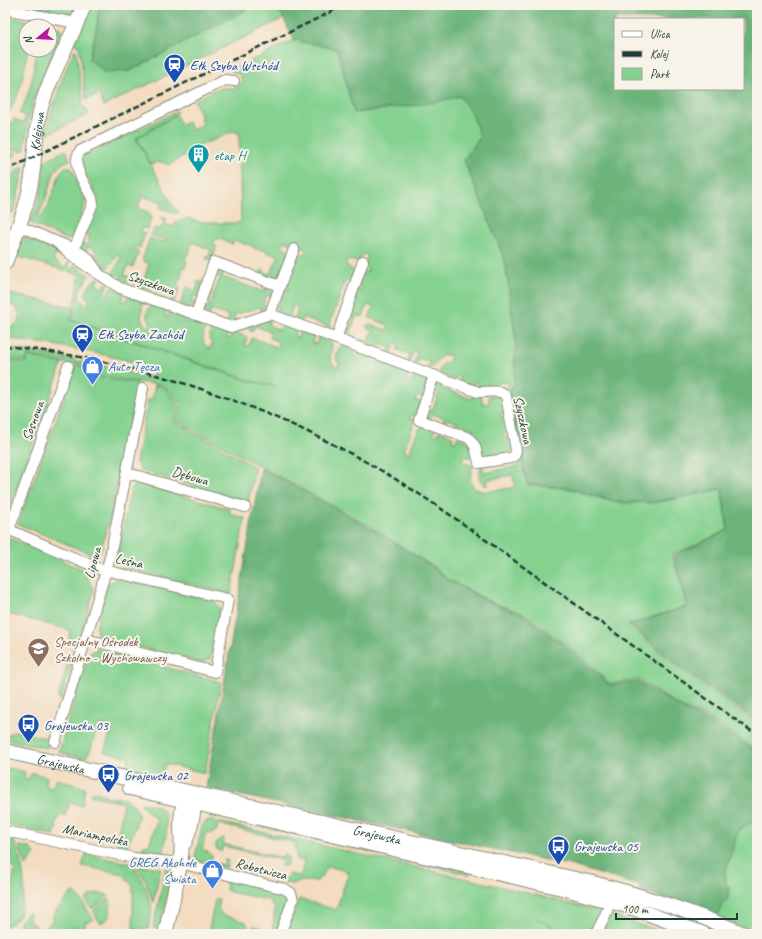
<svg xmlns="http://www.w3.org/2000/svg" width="762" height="939" font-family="Caveat,sans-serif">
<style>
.green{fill:#85d290;stroke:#528862}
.forest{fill:#6cb47a;stroke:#467857;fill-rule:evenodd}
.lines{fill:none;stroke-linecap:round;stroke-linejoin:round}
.street-casing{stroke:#898c7a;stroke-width:12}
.secondary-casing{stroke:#898c7a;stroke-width:16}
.street{stroke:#fff;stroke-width:10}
.secondary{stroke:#fff;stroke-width:14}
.rail{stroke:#1f3d34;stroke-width:2.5;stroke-dasharray:6 3;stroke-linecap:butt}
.labels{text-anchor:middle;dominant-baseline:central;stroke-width:4;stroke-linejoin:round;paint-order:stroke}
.transit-label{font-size:14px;fill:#164399;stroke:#f7f3e8;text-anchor:start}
.street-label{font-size:14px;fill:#1f3d34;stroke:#f7f3e8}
.culture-label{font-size:14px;fill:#0d838f;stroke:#f7f3e8;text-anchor:start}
.shop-label{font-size:14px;fill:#366cbe;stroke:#f7f3e8;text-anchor:start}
.education-label{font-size:14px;fill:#785e54;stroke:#f7f3e8;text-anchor:start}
</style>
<rect width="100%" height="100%" fill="#f7f3e8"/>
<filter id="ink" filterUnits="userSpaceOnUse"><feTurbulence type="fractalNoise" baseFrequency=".025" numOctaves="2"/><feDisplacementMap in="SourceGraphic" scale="8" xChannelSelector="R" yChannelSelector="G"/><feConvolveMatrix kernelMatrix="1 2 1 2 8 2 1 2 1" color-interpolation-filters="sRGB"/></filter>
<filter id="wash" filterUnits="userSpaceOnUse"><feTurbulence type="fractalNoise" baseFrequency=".012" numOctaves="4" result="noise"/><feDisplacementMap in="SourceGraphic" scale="16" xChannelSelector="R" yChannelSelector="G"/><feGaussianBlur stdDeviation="0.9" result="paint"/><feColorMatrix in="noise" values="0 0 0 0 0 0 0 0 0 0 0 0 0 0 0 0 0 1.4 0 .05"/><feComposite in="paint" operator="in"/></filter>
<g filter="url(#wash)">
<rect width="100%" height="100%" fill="#f3dcbf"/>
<path class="green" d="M23,5H77L74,12L67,14Z
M88,5H99L97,26L89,59L130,71L255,5H277L284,18L104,106L99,94L86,100L79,46L72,42Z
M5,16L26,20L28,22L30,26H26V50H28C23,73 21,98 5,116Z
M51,25L60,28L62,34L35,95L28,122L25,149L20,152L17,149H14L16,155L5,161V129L14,119L23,123L26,116L19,113C31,95 33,71 37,50H50V26H47Z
M294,40L337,49L354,113L437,102L460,95L473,116L480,137L464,160L505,260L516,343L514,383L509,394L527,485L570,489L616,503H654L681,498L721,489L728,530L672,555L687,606L628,625L675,665L757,723V751L710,718L681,707L639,680L609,684L588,662L525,614L489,601L448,579L434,567L368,525L177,421L181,405L163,385L102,377L89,367L75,363L74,365L28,355L25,361L5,357V348C55,355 103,366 152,378L155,369C123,358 88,351 54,345C38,342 21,342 5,337V329C11,328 16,325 20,320C19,307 15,307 5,301V293L73,307L70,320L252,382L276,386L252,381L72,320L80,275L16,256L21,240L24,238L58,252L53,260L65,268L69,262H70L68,266L71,269L75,265L89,275L79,292L80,299L87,306L89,300L86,296C85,290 92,282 96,278L100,279L96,284L102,288L106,283L108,284L104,295L107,296L111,287L124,293L122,301L126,302L128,295L143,301L141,319L145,325L148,327L151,322C144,318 147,309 152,305H155L167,309L165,316L168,317L171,310L186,315L184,322L187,324L189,317L206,323C205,333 198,342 210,349L212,343L209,340L211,329L218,326L229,330L227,338L230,339L233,332L247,337L245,345L249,346L252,338L277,347L279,342L269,338L271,332L255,326L252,332L248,329V326L268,319H271L268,325L280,330L283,324L296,329L294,336L298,338L300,331L314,336L312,343L316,344L319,337L331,342C335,353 324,357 337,368L339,363L336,358L339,348L343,346L355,351L353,356L357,358L359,352L373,357L372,363L375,364L377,358L408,370L409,373L406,380L411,382L415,373L428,378L423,398L417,396L415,400L421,402L416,416L411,415L410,419L415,420L404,451L409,453L418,430L425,426L435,430L433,434L437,436L439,431L453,436L452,441L456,442L457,437L469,442L473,456L469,458L464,456L462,462L473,466C461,501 495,490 515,487L513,475L486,480L487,486C477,482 478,475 481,466H483L484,473L518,466L517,460L519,456L508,393V382H498L497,389L477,388L479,383L475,382L473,386L459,381L460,377L457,376L455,380L441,374L439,370C441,366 444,362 449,362L451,355H443L437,361L433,367L428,368L430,362L419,358L417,364L414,363L417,353L414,351L409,362L408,361L410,354L397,350L399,346L395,344L391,355L388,354L390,347L379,344L376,350L362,345V340L369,342L373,330L366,327L367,325H371L387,330L389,325L369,318L373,307L367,305L363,317L357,315L350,334L355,337L353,341L342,338V332L347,334L354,314L349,312L356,290L361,291L362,287L358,285L363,271L367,272L369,269L364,267L368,255L363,254C360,262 355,262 347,260L346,265L353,270L354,274L351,283L345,281L329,327L335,329L330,333H326L328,327L303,317L301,323L295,319L298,307L293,305L290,316L288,317L278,313L276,310L283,289L288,290L289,287L284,285L289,271L294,272L295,269L291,267C294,260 295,252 305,254L306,249L284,241L282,246L287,249L289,252L280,278L275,281L260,276L262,269L264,270V272L270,274L279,256L266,252V251L260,249L259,250L253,248V246L247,244L246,245L234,240L233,244L216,238L213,244L216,245V248L212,261L206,259L207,256H209L211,250L192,242L189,254H187L185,260L187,261L185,268L183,267L181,273L182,274L177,286L180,287L175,300L173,302H171L173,296L144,286L142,292C135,289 135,286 137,280L143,282L149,264L142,260L150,238L165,242V239L151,235L155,228L161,229L164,221L159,219L164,217L167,219L165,224L174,227L176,222L189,218L195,221L217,223H241L239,133L234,131L199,146L169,165C162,161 158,162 151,164L137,138L176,115L181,125L188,122L192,130L203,124L200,118L202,117L194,101C202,97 212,90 220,88C226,86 233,91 239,86C246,80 238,72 231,71Z
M75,49L76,50L83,101L81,103L83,108L85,107L89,114L46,135C52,105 62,76 75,49Z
M177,111V112L176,114L136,138L175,209L179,212L176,213L160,208L162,202L142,196L138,208L150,213L151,219L147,229L142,228L141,232L145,233L140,248L136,246L135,250L139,252L133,267L128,266L124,275L130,277L129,281L124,284L118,282L122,277L116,274L113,278L111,276L119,262L121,256L118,255L117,257L115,256L114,260L106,270L102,271L100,270L105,266L100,259L95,262L93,259L97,252L89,246L85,252L79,248L81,243L87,245L90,236L85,234C86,226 94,197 93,191C92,177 72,166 86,152L88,154Z
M66,150L70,160L61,164L55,171L44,203L38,216L42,217L48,206L61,171L66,167H71L86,201L72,238L67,240L29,222C41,205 43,182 44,161Z
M24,167L14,212L5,215V175L12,171L14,175L17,173L16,170Z
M219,271H224L222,277L264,292L266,286C271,289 273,292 272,297L266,295L263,305L269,307L267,310L262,313L260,307L234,315L236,321L227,322L229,316L211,310L209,315L202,310L204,305L210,306L220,277L214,274Z
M198,281L204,283L198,297L193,296L191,301L197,303L193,308L181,305V302L186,287L196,291L198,285L197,284Z
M28,356L62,364L5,520V359L26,363Z
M76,365L89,369L102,379L138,383L111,514L101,550L91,554L18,524Z
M439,381L443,382L441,388L472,399L475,393L481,395L483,404L489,403V396L501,395L507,413L501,414V418L507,417L510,432L504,433V437H511L512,451L510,454L483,458L481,457L471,435L473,429L447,419L444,425L442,424L444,418L432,414L430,420L425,417L426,409L432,411L439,392L433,390L435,384Z
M155,385L163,387L178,405L175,422L255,467L248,503L140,470L136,462L148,400H152Z
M138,483L230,509L229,514L245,518L231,594L126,568L117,556L131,489Z
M5,536L84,570L94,591L61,700L58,699L70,653L74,654L75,650L73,649L74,642L69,641L70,630L5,613Z
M118,579L214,601L220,608L210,659L201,663L98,636L96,630L107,584Z
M96,649L221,682L205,773L165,764L163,775L126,767L129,757L104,752L112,728L98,724L91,749L85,759L59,752L88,655Z
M15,731L46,738L48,735H51L47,748L5,739L7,735Z
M7,768L25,772L24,778L28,779L32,773L47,777L46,786L52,788L56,779L85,788L82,806L70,802L65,816L60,815L55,826L57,827L54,835L5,824V770Z
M93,791L106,795V797C113,798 120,797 127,800C131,802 137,808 138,812C140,818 131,838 128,845C125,849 122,851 116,850L123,803L90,795Z
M141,803C146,804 153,804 157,806C172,815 165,837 164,852L142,849L143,846L149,845L157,820L141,806Z
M220,815L470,872L469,875L220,817Z
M210,820L524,892L602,912L591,934H568L536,918L566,934H286L299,899L336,910L338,905H340L338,904L349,872L328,866L322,876L317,881H299L292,884L280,881L279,878L286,880L288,874L301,876L304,861L296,859L297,853L295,849L296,843L218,824L217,830L212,833L206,832L202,850L208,852L212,856L211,862L224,865L225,859L228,861L227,866L226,868L197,861L195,858L202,826L206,821Z
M754,821L757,823V934L716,916L728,898L729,888L725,881V873L739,829Z
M5,837L13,838C19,853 23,868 24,884C25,894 21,906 20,916L11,924L5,926V918H7L11,901L9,900L15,868L8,866L11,853L5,852Z
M224,838L223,844L283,858L284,853L288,856V863L285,866H281L282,860L223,846L221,852L216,848V843L220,839Z
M19,846L30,848L35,854L26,866Z
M86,854L133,864L145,886L152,909L148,929H133V886L123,874L82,866Z
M136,865L161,868L153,903L146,881Z
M166,867L172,872L160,928H153Z
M228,879L284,892L289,898L276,934H256L253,931V926L260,927L259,931L272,933L275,909L269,900L229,892L230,891L226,890L227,884L225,883L226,880Z
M72,892L80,899V901L81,900L82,901L93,919L84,923L87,929L81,932L77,930V926L72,928L73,931L65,934H35L31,922L43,932L54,918L52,916Z
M97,893L108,895V897L93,908H91L86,900C88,895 92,895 97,893Z
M109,899H110C110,912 113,918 100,923L93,911L94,910Z
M215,899H219L218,908L222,915L246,922L248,926V934H208Z
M27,913H29L30,914L29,922L32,934H24L21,931L19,924Z
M610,915L659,931L666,934H602Z"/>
<path class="forest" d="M99,5H255L130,71L105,73L89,59L97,26Z
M277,5H757V721L676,664L630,625L688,606L674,556L728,530L722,488L682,497L654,502H616L570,488L527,484L509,394L514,383L516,343L505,260L464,160L480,137L473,116L460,96L437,102L354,113L337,49L294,40ZM615,19H743V89H615Z
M261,468L367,526L434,568L448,580L489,602L524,615L587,663L609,685L639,682L681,708L709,720L757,752V823L754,821L739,829L725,873V881L729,888L728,898L716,916L640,890V886L573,866L206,788Z"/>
</g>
<g filter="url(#ink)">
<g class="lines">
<defs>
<path id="street" d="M5,9L76,23
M19,226L74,249L88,258L97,271
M56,242L79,261L120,288L231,327L270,314L280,286L214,262L196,314
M74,249L93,203L92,198C86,185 70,165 80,151L225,80L234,81
M280,286L294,249
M270,314L478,392C487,393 501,388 506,396L516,450L515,455L511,458L479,463L475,446L469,438L419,420L434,375
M336,339L363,261
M128,473L245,507
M5,528L100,569L228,599L215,672L86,639
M9,530L68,366
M55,742L110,557L143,388
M5,831L134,858L180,863L285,889L291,893L293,900L280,934
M596,934L607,911L610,901"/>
<g id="secondary">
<path id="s1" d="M5,263C14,238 25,214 30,188C36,160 34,131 42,104C53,69 72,38 84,5"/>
<path id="s2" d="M5,751L593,883C645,896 695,913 744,934"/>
<path d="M130,788L566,889L624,905L704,934"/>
<path d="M185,842C191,826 196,811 192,794"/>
<path d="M165,934C171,909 177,883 181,857C184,837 175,811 190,794"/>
</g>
</defs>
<use href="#street" class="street-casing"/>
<use href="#secondary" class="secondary-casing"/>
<use href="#street" class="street"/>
<use href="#secondary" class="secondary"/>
<path class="rail" d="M5,171L345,5
M5,346C132,359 257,401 368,463C427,496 481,537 536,576C610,629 683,682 757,735"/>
</g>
</g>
<defs>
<symbol id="station-pin" viewBox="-11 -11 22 30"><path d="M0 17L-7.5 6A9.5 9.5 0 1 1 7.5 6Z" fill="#1a4fb4" stroke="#f7f3e8"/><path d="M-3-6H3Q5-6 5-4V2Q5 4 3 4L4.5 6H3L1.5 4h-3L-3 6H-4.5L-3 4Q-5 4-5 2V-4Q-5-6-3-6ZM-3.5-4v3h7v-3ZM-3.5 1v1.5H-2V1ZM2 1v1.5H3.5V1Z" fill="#fff"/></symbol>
<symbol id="building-pin" viewBox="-11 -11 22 30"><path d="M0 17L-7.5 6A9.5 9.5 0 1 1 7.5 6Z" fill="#0f9aa8" stroke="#f7f3e8"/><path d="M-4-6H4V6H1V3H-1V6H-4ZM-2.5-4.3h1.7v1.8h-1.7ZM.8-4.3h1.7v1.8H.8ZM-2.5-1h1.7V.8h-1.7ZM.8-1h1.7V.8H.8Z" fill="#fff"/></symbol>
<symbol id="shop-pin" viewBox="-11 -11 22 30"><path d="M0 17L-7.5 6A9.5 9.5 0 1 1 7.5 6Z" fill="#3f7fe0" stroke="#f7f3e8"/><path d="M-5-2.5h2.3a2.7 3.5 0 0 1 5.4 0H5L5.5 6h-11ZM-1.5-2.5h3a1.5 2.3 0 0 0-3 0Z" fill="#fff"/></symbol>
<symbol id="school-pin" viewBox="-11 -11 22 30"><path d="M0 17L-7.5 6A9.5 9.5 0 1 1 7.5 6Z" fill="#8d6e63" stroke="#f7f3e8"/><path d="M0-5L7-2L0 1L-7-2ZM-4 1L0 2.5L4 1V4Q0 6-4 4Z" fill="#fff"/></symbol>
<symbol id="bus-pin" viewBox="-11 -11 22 30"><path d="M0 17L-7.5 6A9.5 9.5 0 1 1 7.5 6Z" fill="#1a4fb4" stroke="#f7f3e8"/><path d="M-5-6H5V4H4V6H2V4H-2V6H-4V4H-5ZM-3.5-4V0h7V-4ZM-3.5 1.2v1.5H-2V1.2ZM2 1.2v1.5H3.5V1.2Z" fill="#fff"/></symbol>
</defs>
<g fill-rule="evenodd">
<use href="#station-pin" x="162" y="52" width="25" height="34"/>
<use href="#building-pin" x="186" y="142" width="25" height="34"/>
<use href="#station-pin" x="70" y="322" width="25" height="34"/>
<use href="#shop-pin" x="80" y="354" width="25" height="34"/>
<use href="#school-pin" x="26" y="636" width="25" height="34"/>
<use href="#bus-pin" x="16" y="712" width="25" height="34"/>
<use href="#bus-pin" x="96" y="762" width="25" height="34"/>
<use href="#bus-pin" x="546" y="834" width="25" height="34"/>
<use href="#shop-pin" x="200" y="858" width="25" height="34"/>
</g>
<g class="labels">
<g class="transit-label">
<text x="190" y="65">Ełk Szyba Wschód</text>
<text x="98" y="334">Ełk Szyba Zachód</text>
<text x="44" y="725">Grajewska 03</text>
<text x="124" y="775">Grajewska 02</text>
<text x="574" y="846">Grajewska 05</text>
</g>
<g class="street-label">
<text stroke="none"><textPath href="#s1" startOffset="136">Kolejowa</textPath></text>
<text transform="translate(151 283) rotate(20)">Szyszkowa</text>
<text transform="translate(523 420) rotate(78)">Szyszkowa</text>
<text transform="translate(33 421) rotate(-70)">Sosnowa</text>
<text transform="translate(190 476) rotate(16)">Dębowa</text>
<text transform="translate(129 561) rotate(13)">Leśna</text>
<text transform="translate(93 563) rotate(-75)">Lipowa</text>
<text stroke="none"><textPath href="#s2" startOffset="57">Grajewska</textPath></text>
<text stroke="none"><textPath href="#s2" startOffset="381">Grajewska</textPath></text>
<text transform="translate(95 835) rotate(12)">Mariampolska</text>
<text transform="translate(261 869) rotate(14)">Robotnicza</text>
</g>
<g class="culture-label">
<text x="214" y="155">etap H</text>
</g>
<g class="shop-label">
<text x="108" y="366">Auto Tęcza</text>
<text x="196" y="862" text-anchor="end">GREG Akohole<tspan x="196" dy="16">Świata</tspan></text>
</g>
<g class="education-label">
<text x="54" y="641">Specjalny Ośrodek<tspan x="54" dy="16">Szkolno - Wychowawczy</tspan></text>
</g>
</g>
<rect width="762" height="939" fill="none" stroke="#f7f3e8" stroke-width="20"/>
<rect x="614" y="18" width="130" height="72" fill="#f7f3e8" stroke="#a1aaa0"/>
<rect x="622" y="31" width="20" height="6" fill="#ffffff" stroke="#a1aaa0"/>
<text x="650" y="38" font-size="12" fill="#1f3d34">Ulica</text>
<rect x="622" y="51" width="20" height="6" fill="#1f3d34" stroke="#a1aaa0"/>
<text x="650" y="58" font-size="12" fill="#1f3d34">Kolej</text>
<rect x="622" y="68" width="20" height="12" fill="#85d290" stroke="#a1aaa0"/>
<text x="650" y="78" font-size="12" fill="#1f3d34">Park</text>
<g transform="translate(38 38) rotate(252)"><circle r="19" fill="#f7f3e8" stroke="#a1aaa0"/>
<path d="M0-3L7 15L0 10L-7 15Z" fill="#b5179e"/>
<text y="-6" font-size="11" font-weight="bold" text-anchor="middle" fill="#1f3d34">N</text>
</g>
<path d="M616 913v6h121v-6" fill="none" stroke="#1f3d34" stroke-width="2"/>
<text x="622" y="913" font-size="12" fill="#1f3d34" stroke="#f7f3e8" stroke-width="3" paint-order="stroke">100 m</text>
</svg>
